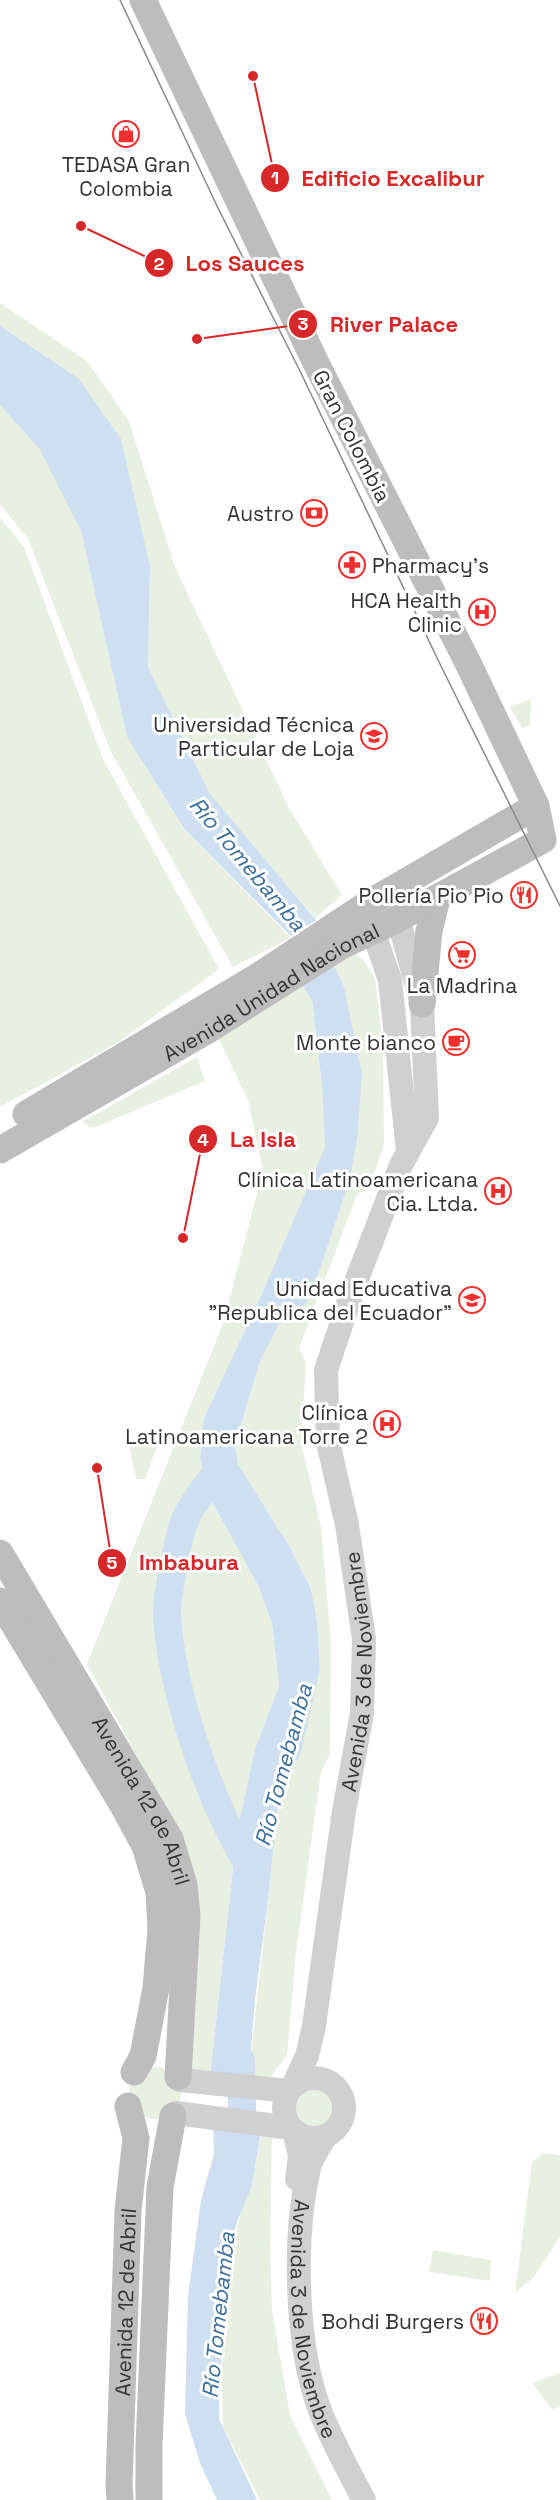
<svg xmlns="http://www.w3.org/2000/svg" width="560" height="2500" font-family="'Space Grotesk',sans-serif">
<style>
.green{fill:#e8f0e1}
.water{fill:#cddff0}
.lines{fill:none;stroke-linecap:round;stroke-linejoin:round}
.river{stroke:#cddff0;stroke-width:28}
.tertiary{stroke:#d0d0d0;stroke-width:24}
.secondary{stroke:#bdbdbd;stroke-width:27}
.tram{stroke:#888;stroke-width:1.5}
.labels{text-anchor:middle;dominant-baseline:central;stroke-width:6;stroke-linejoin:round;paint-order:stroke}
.poi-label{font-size:21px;fill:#333;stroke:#fff;text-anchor:end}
.street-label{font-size:21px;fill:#333;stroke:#fff}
.water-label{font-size:22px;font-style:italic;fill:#3a6e9c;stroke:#fff}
.leader{fill:none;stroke:#d62828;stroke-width:2}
.callout-dot{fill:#d62828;stroke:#fff;stroke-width:2}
.mark-label{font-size:18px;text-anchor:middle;font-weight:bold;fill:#fff}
.callout-label{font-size:22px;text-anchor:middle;font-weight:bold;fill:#d62828;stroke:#fff;stroke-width:6;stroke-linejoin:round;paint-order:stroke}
</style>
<rect width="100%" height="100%" fill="#fff"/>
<path class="green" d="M0,303L87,361L129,421L175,567L289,808L342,895L315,918L209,794L148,667L150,566L78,378L0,326Z
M0,405L40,450L81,531L127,737L184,829L291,938L233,967L111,752L28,539L0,504Z
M0,517L24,547L103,759L219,969L117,1043L0,1107Z
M531,699L530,725L522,728L510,707Z
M353,951L365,962L375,979L383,1046L384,1144L370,1187L357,1195L299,1348L306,1363L301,1443L321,1526L331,1641L330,1754L321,1772L296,1952L287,2055L265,2085L248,2083L279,1797L320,1669L317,1621L311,1589L291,1549L238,1464L235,1445L260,1361L281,1320L305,1303L318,1275L350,1179L357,1141L331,960Z
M297,977L312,1000L322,1085L325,1147L260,1298L204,1418L200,1456L206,1491L259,1587L272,1624L279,1686L255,1749L237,1832L210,2076L188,2074L181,1838L87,1664L223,1324L263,1170L248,1100L215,1031Z
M197,1057L205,1081L93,1128L82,1122Z
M157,1427L161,1437L145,1479H136L128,1441Z
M129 2093a26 26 0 1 1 52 0a26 26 0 1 1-52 0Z
M296 2108a18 18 0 1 1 36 0a18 18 0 1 1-36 0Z
M262,2130H272L270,2243L272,2310L290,2415L332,2500H260L223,2427L221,2351L227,2266L242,2209L251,2189Z
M544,2153L560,2155V2237L534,2277L515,2293L532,2162Z
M433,2250L491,2260L490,2281L429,2272Z
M560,2373V2405L552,2410L532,2383Z"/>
<path class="water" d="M0,326L78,378L121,439L150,566L148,667L210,794L316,920L291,936L185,830L127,737L81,531L40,450L0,405Z
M329,955L344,987L362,1074L357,1141L350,1179L318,1275L305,1304L281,1320L260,1361L235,1445L238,1464L291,1549L311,1589L317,1621L320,1669L301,1752L279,1797L267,1907L255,1999L248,2083L210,2076L237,1832L255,1749L279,1686L272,1624L259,1587L206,1491L200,1457L204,1418L260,1298L325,1147L322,1085L312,1000L297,977Z
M213,2122L262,2127L251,2189L238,2219L228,2255L219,2393V2419L257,2500H217L200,2463L185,2414L188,2296L201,2200L214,2154Z"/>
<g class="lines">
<path class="river" d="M217,1471C207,1486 188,1509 183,1525C178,1541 166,1600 167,1615C172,1695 211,1807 254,1874
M241,2060L243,2149"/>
<g class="tertiary">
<path d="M370,912L373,931L390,980L408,1151"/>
<circle cx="314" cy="2108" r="30"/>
<path d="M180,2080L289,2091"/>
<path id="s1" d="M293,2086L307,2056L314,2026L344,1811L362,1713L364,1639L347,1525L328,1442L326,1370L352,1292L401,1165L427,1118L422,1004L402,932L396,920L382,911"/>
<path d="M176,2113L291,2128"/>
<path d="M294,2131L300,2156L297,2179"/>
<path id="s2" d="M326,2136C320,2146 312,2156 309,2168C293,2237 295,2347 321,2413C333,2443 349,2472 364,2500"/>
</g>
<g class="secondary">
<path d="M422,1004L429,931L437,898"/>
<path d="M26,1114L260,975L369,903L536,806"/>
<path id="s3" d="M0,1150L208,1030L341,946L396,920L543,840L536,806L469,665L316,363L143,0"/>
<path id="s4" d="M0,1553L170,1839L184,1885L187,1915L178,2077"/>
<path d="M0,1601L124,1807L145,1846L159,1892L161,1929L156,1988L143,2056L134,2072"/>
<path id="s5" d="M120,2500L119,2485L128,2211L136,2138L128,2106"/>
<path d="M149,2500V2445L160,2187L173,2116"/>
</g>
<path class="tram" d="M120,0L218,208L300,371L439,662L560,906"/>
</g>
<defs>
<symbol id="shop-ring" viewBox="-11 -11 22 22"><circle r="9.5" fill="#fff" stroke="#f0302e" stroke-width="1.5"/><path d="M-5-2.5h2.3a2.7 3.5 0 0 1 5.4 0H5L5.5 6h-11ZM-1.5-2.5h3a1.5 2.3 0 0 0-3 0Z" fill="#f0302e"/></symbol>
<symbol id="bank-ring" viewBox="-11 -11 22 22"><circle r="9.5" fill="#fff" stroke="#f0302e" stroke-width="1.5"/><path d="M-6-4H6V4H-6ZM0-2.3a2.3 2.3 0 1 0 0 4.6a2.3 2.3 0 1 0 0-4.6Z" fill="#f0302e"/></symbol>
<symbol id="pharmacy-ring" viewBox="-11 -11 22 22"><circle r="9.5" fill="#fff" stroke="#f0302e" stroke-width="1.5"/><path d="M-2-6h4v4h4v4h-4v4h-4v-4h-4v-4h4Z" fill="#f0302e"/></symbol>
<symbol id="hospital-ring" viewBox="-11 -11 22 22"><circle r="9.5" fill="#fff" stroke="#f0302e" stroke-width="1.5"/><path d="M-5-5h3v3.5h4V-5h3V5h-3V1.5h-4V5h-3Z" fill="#f0302e"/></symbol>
<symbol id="university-ring" viewBox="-11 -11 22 22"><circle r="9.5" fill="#fff" stroke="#f0302e" stroke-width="1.5"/><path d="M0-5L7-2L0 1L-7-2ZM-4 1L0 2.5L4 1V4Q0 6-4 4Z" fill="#f0302e"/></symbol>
<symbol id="restaurant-ring" viewBox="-11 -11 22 22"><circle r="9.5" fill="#fff" stroke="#f0302e" stroke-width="1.5"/><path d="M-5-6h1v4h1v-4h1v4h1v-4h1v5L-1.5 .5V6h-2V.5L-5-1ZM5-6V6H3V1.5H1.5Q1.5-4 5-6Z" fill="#f0302e"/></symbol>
<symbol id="supermarket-ring" viewBox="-11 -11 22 22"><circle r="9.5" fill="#fff" stroke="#f0302e" stroke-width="1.5"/><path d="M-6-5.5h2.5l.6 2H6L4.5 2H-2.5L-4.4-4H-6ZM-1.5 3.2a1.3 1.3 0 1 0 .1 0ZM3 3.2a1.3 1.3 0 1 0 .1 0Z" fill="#f0302e"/></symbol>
<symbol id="cafe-ring" viewBox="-11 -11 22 22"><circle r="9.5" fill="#fff" stroke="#f0302e" stroke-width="1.5"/><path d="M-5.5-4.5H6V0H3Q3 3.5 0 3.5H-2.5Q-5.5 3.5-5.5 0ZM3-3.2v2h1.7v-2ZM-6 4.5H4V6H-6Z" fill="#f0302e"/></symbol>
<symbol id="school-ring" viewBox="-11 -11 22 22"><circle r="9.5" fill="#fff" stroke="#f0302e" stroke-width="1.5"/><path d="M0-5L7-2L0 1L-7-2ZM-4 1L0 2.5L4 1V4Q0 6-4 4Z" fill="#f0302e"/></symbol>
</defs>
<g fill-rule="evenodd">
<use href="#shop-ring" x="111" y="119" width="30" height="30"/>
<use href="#bank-ring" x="299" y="498" width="30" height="30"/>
<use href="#pharmacy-ring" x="337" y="550" width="30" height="30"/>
<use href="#hospital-ring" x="467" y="597" width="30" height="30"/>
<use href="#university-ring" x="359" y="721" width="30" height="30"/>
<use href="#restaurant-ring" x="509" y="880" width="30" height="30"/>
<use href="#supermarket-ring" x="447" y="940" width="30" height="30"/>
<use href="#cafe-ring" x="441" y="1027" width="30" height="30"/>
<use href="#hospital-ring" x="483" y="1176" width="30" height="30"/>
<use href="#school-ring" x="457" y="1285" width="30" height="30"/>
<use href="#hospital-ring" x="372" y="1409" width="30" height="30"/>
<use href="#restaurant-ring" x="469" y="2306" width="30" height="30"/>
</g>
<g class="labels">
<g class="poi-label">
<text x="126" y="164" text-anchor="middle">TEDASA Gran<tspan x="126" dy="24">Colombia</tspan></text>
<text x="294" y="513">Austro</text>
<text x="372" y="565" text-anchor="start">Pharmacy's</text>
<text x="462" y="600">HCA Health<tspan x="462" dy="24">Clinic</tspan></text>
<text x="354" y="724">Universidad Técnica<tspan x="354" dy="24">Particular de Loja</tspan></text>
<text x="504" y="895">Pollería Pio Pio</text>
<text x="462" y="985" text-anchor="middle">La Madrina</text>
<text x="436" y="1042">Monte bianco</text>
<text x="478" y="1179">Clínica Latinoamericana<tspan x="478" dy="24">Cia. Ltda.</tspan></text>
<text x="452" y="1288">Unidad Educativa<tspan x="452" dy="24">"Republica del Ecuador"</tspan></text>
<text x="368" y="1412">Clínica<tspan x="368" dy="24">Latinoamericana Torre 2</tspan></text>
<text x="464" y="2321">Bohdi Burgers</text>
</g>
<g class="street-label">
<text transform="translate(352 436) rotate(63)">Gran Colombia</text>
<text stroke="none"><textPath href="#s3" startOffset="314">Avenida Unidad Nacional</textPath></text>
<text stroke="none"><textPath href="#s1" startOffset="422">Avenida 3 de Noviembre</textPath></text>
<text stroke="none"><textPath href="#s4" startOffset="286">Avenida 12 de Abril</textPath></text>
<text stroke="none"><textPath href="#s5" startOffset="198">Avenida 12 de Abril</textPath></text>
<text stroke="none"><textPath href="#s2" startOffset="190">Avenida 3 de Noviembre</textPath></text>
</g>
<g class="water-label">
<text transform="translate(248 864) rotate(50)">Río Tomebamba</text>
<text transform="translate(283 1765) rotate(-75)">Río Tomebamba</text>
<text transform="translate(218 2315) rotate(-84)">Río Tomebamba</text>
</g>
</g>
<path class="leader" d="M253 76L275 178M81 226L159 263M197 339L303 324M183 1238L203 1139M97 1468L112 1563"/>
<g class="callout-dot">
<circle cx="253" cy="76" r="6"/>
<circle cx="81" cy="226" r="6"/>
<circle cx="197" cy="339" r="6"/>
<circle cx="183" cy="1238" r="6"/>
<circle cx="97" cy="1468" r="6"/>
<circle cx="275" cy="178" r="15"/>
<circle cx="159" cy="263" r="15"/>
<circle cx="303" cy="324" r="15"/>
<circle cx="203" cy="1139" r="15"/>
<circle cx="112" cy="1563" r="15"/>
</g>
<g class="mark-label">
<text x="275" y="184">1</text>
<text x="159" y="270">2</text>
<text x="303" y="330">3</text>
<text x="203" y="1146">4</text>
<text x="112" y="1569">5</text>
</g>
<g class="callout-label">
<text x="393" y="186">Edificio Excalibur</text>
<text x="245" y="271">Los Sauces</text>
<text x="394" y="332">River Palace</text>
<text x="263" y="1147">La Isla</text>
<text x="189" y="1570">Imbabura</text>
</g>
</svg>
